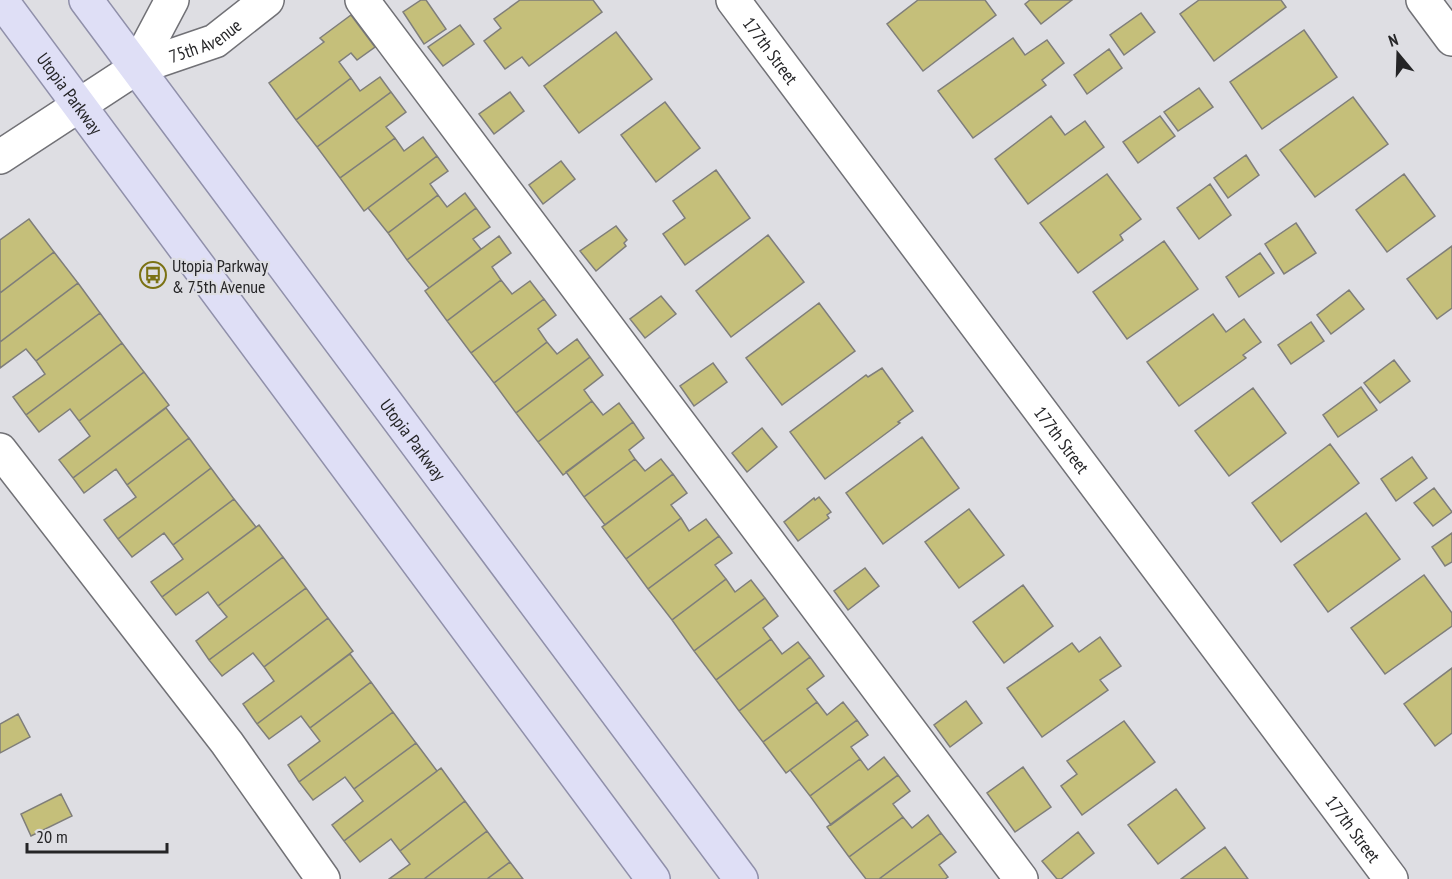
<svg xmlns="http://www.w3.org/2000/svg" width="1452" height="879" font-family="'PT Sans Narrow',sans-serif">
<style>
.building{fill:#c5bf7a;stroke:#7f7e7a;stroke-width:1.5}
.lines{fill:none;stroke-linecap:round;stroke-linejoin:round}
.minor-casing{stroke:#717176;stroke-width:36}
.major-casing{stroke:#9090aa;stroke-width:36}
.minor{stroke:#fff;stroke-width:33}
.major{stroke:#dfdff6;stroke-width:33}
.labels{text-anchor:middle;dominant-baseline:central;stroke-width:4.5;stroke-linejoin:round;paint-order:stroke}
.street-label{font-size:18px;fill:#252527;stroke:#dedee3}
.poi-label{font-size:18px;fill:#252527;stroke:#dedee3;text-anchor:start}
</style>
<rect width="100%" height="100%" fill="#dedee3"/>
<path class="building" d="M421,0H426L446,29L424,44L403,12Z
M520,0H593L602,12L529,66L522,57L505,69L484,41L501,28L494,19Z
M918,0H985L996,15L923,71L887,24Z
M1030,0H1072L1041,24L1025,4Z
M1199,0H1281L1286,7L1214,61L1180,14Z
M1141,13L1155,32L1124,55L1110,35Z
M351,15L375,47L357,60L351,53L339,62L351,78L296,120L269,83L324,42L320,38Z
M460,25L474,44L443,66L428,47Z
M1304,30L1337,77L1262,129L1230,82Z
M616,32L652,79L579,133L544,86Z
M1013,38L1025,55L1047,40L1064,63L1042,80L1046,85L973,138L938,91Z
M1109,49L1122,68L1087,94L1074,75Z
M380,77L391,92L317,147L296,120L351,78L360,91Z
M1199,88L1213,107L1178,131L1164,112Z
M391,92L406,112L386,127L395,138L340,178L317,147Z
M510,92L524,111L494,134L479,114Z
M1353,97L1388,144L1315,197L1280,150Z
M665,102L700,148L656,182L621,135Z
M1051,116L1065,135L1085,121L1104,147L1028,204L995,159Z
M1160,116L1175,136L1138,163L1123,142Z
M423,137L437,156L364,211L340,178L395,138L404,151Z
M1246,155L1259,175L1228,198L1214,178Z
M437,156L448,171L430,184L438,195L388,233L368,208Z
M561,161L575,179L543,204L529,185Z
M716,170L750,218L685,265L663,234L685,218L673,201Z
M1107,174L1141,219L1120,235L1123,240L1078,273L1040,223Z
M1404,174L1435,216L1387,252L1356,210Z
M1210,184L1231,215L1199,239L1177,208Z
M465,193L476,208L407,260L388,233L438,195L447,207Z
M476,208L490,227L473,239L481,249L429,288L407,260Z
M29,219L54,252L0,293V240Z
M1296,223L1316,253L1284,274L1265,244Z
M616,226L627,240L624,243L626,246L596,271L580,251Z
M768,235L804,282L731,337L696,291Z
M499,236L511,253L492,267L501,280L447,321L425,291Z
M1164,241L1198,289L1127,339L1093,292Z
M1452,246V308L1437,319L1407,279Z
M54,252L78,283L0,342V293Z
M1260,253L1274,273L1239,297L1226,277Z
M501,280L512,294L530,281L544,299L471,353L447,321Z
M78,283L100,313L36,361L26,349L0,368V342Z
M1349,290L1364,309L1331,334L1317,315Z
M661,296L676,314L645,338L630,319Z
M544,299L556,315L538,329L547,342L494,383L471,353Z
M819,303L855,351L782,405L746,358Z
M100,313L122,343L26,415L13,397L45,374L36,361Z
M1213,314L1226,332L1244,319L1261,342L1243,355L1246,358L1179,406L1147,362Z
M1311,322L1324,341L1291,364L1278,345Z
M577,339L590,357L516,413L494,383L547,342L557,354Z
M122,343L144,372L79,421L70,409L39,432L26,415Z
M590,357L603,375L584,390L592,401L538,442L516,413Z
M1394,360L1410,381L1380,403L1364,383Z
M713,363L727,382L694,406L680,386Z
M882,368L913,411L898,422L900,423L825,479L790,432L866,375L868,377Z
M144,372L169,405L73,478L59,460L90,436L79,421Z
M1361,387L1377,410L1338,437L1323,415Z
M1253,388L1286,433L1229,476L1195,431Z
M592,401L603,415L619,403L633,422L563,475L538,442Z
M166,408L189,438L127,485L116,469L84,493L73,478Z
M633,422L644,438L629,450L635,459L584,497L566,472Z
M762,428L777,447L747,472L732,453Z
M922,437L959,488L883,544L846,493Z
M189,438L211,468L118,539L104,520L136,497L127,485Z
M1330,444L1359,483L1281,542L1252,503Z
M1412,457L1427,478L1396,501L1381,479Z
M635,459L645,471L661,459L673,474L605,525L584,497Z
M211,468L234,499L173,545L164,533L132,557L118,539Z
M673,474L687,493L671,505L681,518L626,559L602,527Z
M1434,488L1452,512L1433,526L1414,503Z
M819,497L831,512L827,515L829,518L798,541L784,522L814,498L815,500Z
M234,499L256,527L162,597L151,582L183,559L173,545Z
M969,509L1004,555L959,588L925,542Z
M1366,513L1400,559L1328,612L1294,565Z
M681,518L689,531L706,519L719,536L648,589L626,559Z
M259,525L283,557L218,606L208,592L176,615L162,597Z
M1452,533V562L1445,566L1432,547Z
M719,536L732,553L715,565L726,579L672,620L648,589Z
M283,557L306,588L209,660L196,641L227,617L218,606Z
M865,568L879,586L848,610L834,591Z
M1424,575L1452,613V626L1385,674L1351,628Z
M726,579L735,592L751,580L765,598L694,651L672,620Z
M1023,585L1053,626L1004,663L973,622Z
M306,588L328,618L264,667L253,653L222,676L209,660Z
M765,598L778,616L763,628L771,639L716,680L694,651Z
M328,618L353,651L257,724L243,704L274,681L264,667Z
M1100,637L1121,666L1100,680L1108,690L1042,737L1007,688L1072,643L1079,652Z
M771,639L782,654L798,642L810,657L739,711L716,680Z
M350,654L371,682L310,728L301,716L269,739L257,724Z
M810,657L824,676L807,689L817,702L763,742L739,711Z
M1452,668V733L1435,746L1404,704Z
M371,682L393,712L299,782L288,765L320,741L310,728Z
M966,701L982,723L950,747L934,725Z
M817,702L827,715L843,702L857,720L786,773L763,742Z
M393,712L416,743L354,789L345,777L313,800L299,782Z
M18,714L30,737L0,753V724Z
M857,720L868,735L851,747L860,759L810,796L790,770Z
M1124,721L1155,762L1082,815L1061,786L1077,774L1067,761Z
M416,743L437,771L344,841L332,825L363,801L354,789Z
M884,757L898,775L831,825L810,796L860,759L868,770Z
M1023,767L1051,807L1015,832L987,793Z
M441,768L465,801L400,851L391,839L360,862L344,841Z
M898,775L910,791L893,804L903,817L849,857L827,827Z
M1176,789L1205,828L1158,864L1128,825Z
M61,794L72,816L31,836L21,814Z
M465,801L487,831L424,879H389L410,864L400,851Z
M928,815L941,833L879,879H866L849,857L903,817L912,828Z
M487,831L510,862L487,879H424Z
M1078,832L1094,853L1061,879H1057L1042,861Z
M941,833L956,852L939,865L948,877L945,879H879Z
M1225,847L1248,879H1181Z
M510,862L523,879H487Z"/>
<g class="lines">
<defs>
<g id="minor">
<path d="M362,0L1021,879"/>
<path id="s1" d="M733,0L1391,879"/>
<path d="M1423,0L1452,39"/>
<path d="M136,68L172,0"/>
<path id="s2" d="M0,157L136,68L215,41L267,0"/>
<path d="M0,450L227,743L323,879"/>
</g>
<g id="major">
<path id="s3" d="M1,0L653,879"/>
<path id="s4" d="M86,0L741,879"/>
</g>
</defs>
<use href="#minor" class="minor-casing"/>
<use href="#major" class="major-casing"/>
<use href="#minor" class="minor"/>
<use href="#major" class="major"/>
</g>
<defs>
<symbol id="bus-ring" viewBox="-11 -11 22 22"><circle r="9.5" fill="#dedee3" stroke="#7b7214" stroke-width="1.5"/><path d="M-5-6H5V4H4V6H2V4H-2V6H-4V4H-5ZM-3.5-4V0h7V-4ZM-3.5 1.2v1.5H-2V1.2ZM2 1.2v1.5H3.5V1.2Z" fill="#7b7214"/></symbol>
</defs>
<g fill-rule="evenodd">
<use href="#bus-ring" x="138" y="260" width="30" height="30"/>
</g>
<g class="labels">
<g class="street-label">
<text stroke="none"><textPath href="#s2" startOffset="237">75th Avenue</textPath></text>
<text stroke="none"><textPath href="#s1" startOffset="63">177th Street</textPath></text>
<text stroke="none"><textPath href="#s3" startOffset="116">Utopia Parkway</textPath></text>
<text stroke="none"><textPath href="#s4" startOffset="548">Utopia Parkway</textPath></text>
<text stroke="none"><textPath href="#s1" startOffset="549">177th Street</textPath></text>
<text stroke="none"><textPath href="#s1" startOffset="1035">177th Street</textPath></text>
</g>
<g class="poi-label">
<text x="172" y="265">Utopia Parkway<tspan x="172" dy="21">&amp; 75th Avenue</tspan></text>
</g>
</g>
<g transform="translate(1398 54) rotate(341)" stroke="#dedee3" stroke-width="4.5" paint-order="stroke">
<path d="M0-4.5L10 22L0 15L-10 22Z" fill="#252527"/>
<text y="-9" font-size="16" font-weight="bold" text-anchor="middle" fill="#252527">N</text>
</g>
<path d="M27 843v9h140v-9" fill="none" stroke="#252527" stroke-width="3"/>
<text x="36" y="843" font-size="18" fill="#252527" stroke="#dedee3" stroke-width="4.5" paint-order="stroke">20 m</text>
</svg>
